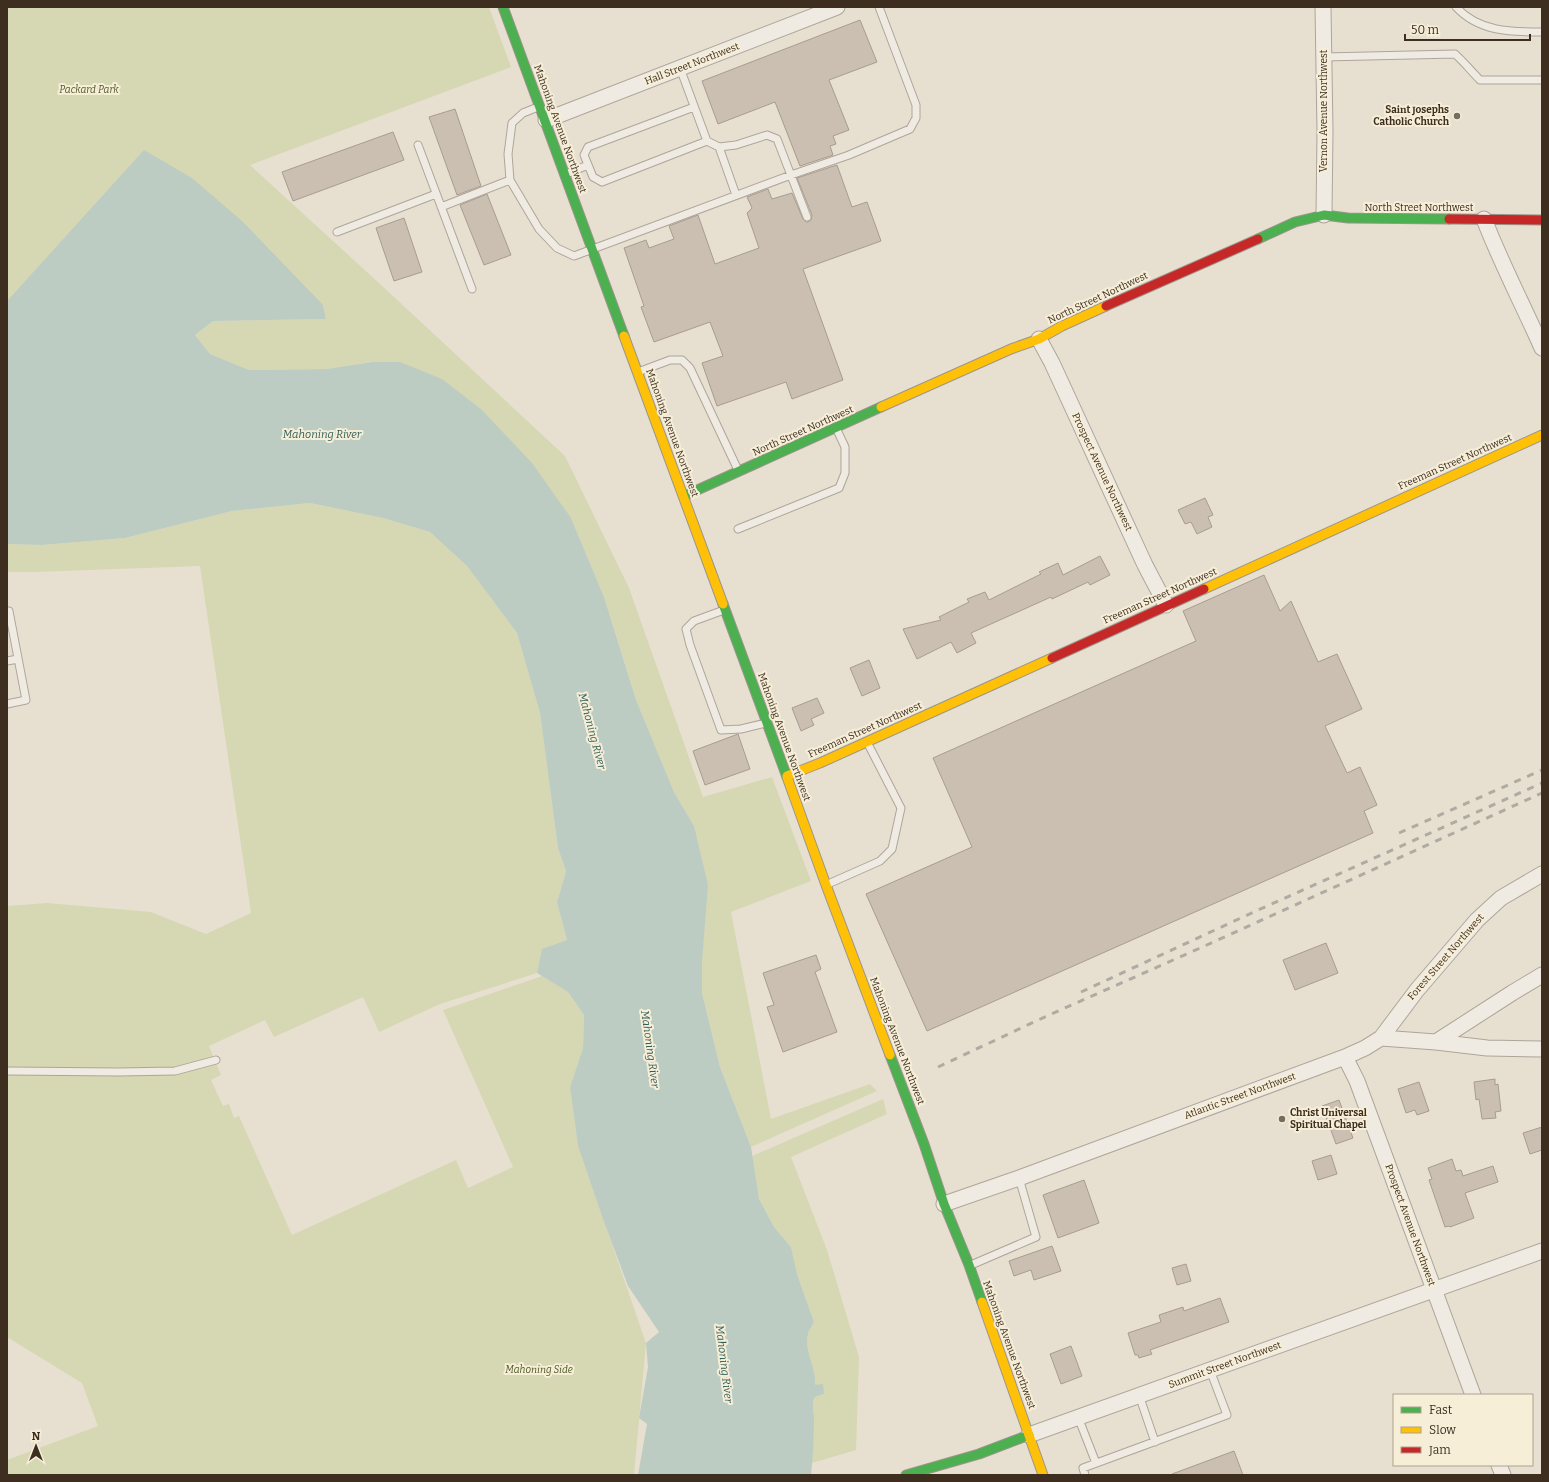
<svg xmlns="http://www.w3.org/2000/svg" width="1549" height="1482" font-family="Bitter,serif">
<style>
.green{fill:#d6d7b3}
.water{fill:#bcccc2}
.building{fill:#cbbfb2;stroke:#a89c90}
.lines{fill:none;stroke-linecap:round;stroke-linejoin:round}
.lane-casing{stroke:#ada599;stroke-width:9}
.street-casing{stroke:#ada599;stroke-width:17}
.fast-casing{stroke:#9c958a;stroke-width:11}
.slow-casing{stroke:#9c958a;stroke-width:11}
.jam-casing{stroke:#9c958a;stroke-width:11}
.lane{stroke:#efebe3;stroke-width:7}
.street{stroke:#efebe3;stroke-width:15}
.fast{stroke:#4caf50;stroke-width:9}
.slow{stroke:#ffc107;stroke-width:9}
.jam{stroke:#c62828;stroke-width:9}
.rail{stroke:#afaaa2;stroke-width:3;stroke-dasharray:7 7;stroke-linecap:butt}
.poi-dot{fill:#786c5e;stroke:#f7eed8;stroke-width:1.5}
.labels{text-anchor:middle;dominant-baseline:central;stroke-width:4;stroke-linejoin:round;paint-order:stroke}
.street-label{font-size:10px;fill:#3d2e20;stroke:#f7eed8}
.park-label{font-size:10px;font-style:italic;fill:#4d5a26;stroke:#f7eed8}
.poi-label{font-size:10px;font-weight:bold;fill:#3d2e20;stroke:#f7eed8;text-anchor:end}
.water-label{font-size:11px;font-style:italic;fill:#2f5d5a;stroke:#f7eed8}
</style>
<rect width="100%" height="100%" fill="#e7e0d1"/>
<path class="green" d="M7,7H489L511,67L250,165L380,284L565,456L629,588L703,797L772,777L811,881L731,912L771,1119L870,1084L877,1091L751,1147L720,1067L702,993V961L694,826L674,792L636,700L604,597L571,518L372,362L327,369L249,370L210,354L195,335L213,321L326,319L323,305L144,151L7,301Z
M310,503L383,518L430,532L467,566L517,633L540,713L558,848L566,873L557,902L567,940L543,949L537,973L440,1004L379,1032L363,997L274,1037L265,1020L209,1046L221,1075L211,1080L223,1106L229,1104L234,1118L239,1116L292,1235L456,1160L468,1188L513,1167L443,1010L542,976L568,992L584,1015L583,1048L570,1087L578,1146L646,1343L634,1475H7V1460L98,1426L82,1383L7,1337V906L47,903L151,912L206,934L251,913L200,566L34,572H7V544L42,545L125,538L232,511Z
M883,1099L887,1114L791,1157L827,1250L859,1357L856,1450L812,1463L814,1412L812,1406L815,1397L824,1394L815,1385C817,1368 804,1352 808,1334C809,1330 812,1326 814,1322L796,1271L791,1247L774,1227L759,1199L752,1156Z"/>
<path class="water" d="M144,150L192,178L242,221L323,305L326,319L213,321L195,335L210,354L249,370L327,369L372,362H400L442,379L482,410L532,463L571,518L604,597L636,700L674,792L694,826L708,885L702,961V993L720,1067L751,1147L759,1199L774,1227L791,1247L797,1274L814,1322C812,1326 809,1330 808,1334C804,1352 817,1368 815,1385L823,1384L824,1394L815,1397C811,1404 814,1410 814,1418C814,1437 813,1456 811,1475H638L647,1424L639,1418L648,1367L646,1343L659,1332L628,1286L604,1222L578,1146L570,1087L583,1048L584,1015L568,992L537,973L542,949L567,940L557,902L566,872L558,848L540,713L517,633L467,566L430,532L383,518L310,503L232,511L125,538L42,545L7,544V301Z"/>
<path class="building" d="M860,20L877,62L829,80L849,130L833,136L836,144L830,146L833,155L800,166L775,102L718,124L702,81Z
M455,109L481,186L457,195L429,117Z
M393,132L404,160L293,201L282,172Z
M837,165L852,207L867,202L881,241L803,269L843,380L792,399L786,382L717,406L702,363L723,356L710,322L654,342L641,307L644,306L624,248L646,240L649,248L674,239L669,226L698,215L715,264L759,248L747,213L752,208L747,197L768,189L772,199L792,193L803,219L806,222H808L811,220L812,215L797,178Z
M487,194L511,255L484,265L460,205Z
M404,218L422,272L394,281L376,228Z
M1205,498L1213,515L1208,517L1212,527L1197,534L1191,522L1185,524L1178,510Z
M1100,556L1110,575L1090,585L1088,582L1052,599L1051,597L971,633L976,643L957,653L951,642L917,659L903,629L941,620L939,617L969,602L967,599L985,592L989,600L1041,574L1039,572L1058,563L1063,575Z
M1264,575L1280,611L1291,601L1318,662L1337,654L1362,709L1325,726L1347,773L1360,767L1377,805L1364,811L1373,833L927,1031L866,894L972,847L933,758L1196,641L1183,611Z
M869,660L880,688L862,696L850,668Z
M817,698L824,713L811,719L814,725L801,731L792,708Z
M738,734L750,769L705,785L693,751Z
M1326,943L1338,973L1295,990L1283,960Z
M816,955L821,969L815,972L837,1032L783,1052L767,1007L774,1005L763,973Z
M1495,1079V1085L1498,1084L1501,1111L1495,1112L1496,1118L1482,1119L1479,1099L1476,1100L1474,1082Z
M1419,1082L1429,1111L1417,1115L1415,1110L1406,1113L1398,1089Z
M1339,1100L1353,1138L1336,1144L1322,1106Z
M1542,1127V1150L1530,1154L1523,1133Z
M1331,1155L1337,1174L1318,1180L1312,1161Z
M1452,1159L1456,1171L1461,1170L1463,1176L1493,1166L1498,1182L1465,1193L1474,1218L1450,1227L1449,1226L1445,1227L1429,1180L1432,1179L1428,1168Z
M1084,1180L1099,1223L1058,1238L1043,1195Z
M1052,1246L1061,1271L1034,1280L1031,1270L1014,1276L1009,1261Z
M1186,1264L1191,1281L1177,1285L1172,1268Z
M1220,1298L1229,1322L1150,1350L1152,1354L1139,1358L1138,1355H1135L1128,1333L1161,1322L1159,1315L1183,1307L1184,1311Z
M1071,1346L1082,1376L1061,1384L1050,1354Z
M1234,1451L1243,1475H1172V1474Z"/>
<g class="lines">
<defs>
<path id="lane" d="M1456,7C1479,32 1511,32 1542,32
M1324,57L1455,54C1464,62 1471,71 1480,80H1542
M680,68L707,141L719,147L736,145L767,135L777,139L807,217
M538,107L523,113L512,123L508,154L510,180L539,229L557,248L574,256L791,175L849,155L910,129L916,118V105L879,7
M694,107L588,147L584,155L593,177L602,182L707,141
M418,145L472,289
M719,147L736,195
M566,174L588,165
M441,207L510,180
M337,232L436,194
M638,372L670,360H682L690,368L738,470
M738,529L839,488L845,473V447L837,430
M724,610L694,621L686,629L690,645L721,730L741,729L766,723
M7,611H9L26,700L7,704
M7,661L18,659
M828,884L880,861L892,849L901,808L867,742
M7,1071L119,1072L175,1071L216,1060
M971,1265L1036,1237L1019,1178
M1139,1395L1155,1442
M1078,1417L1096,1463
M1085,1475L1083,1468L1227,1415L1210,1370"/>
<path id="street" d="M1323,7L1325,132L1324,215
M546,120L837,7
M1484,219C1501,263 1523,305 1542,348
M1039,339L1052,363L1145,565L1166,605
M1381,1038L1417,990L1477,920L1501,898L1542,874
M1436,1042L1512,993L1542,975
M1345,1057L1357,1081L1473,1395
M944,1204L1019,1178L1345,1057L1365,1048L1381,1038L1436,1042L1487,1048L1542,1049
M1029,1435L1542,1251
M1499,1465L1503,1475"/>
<path id="fast" d="M503,7L624,336
M1258,239L1295,222L1324,215L1348,218L1449,219
M684,496L881,407
M723,604L787,777
M890,1055L924,1144L944,1204L969,1265L982,1302
M906,1475L979,1454L1029,1435"/>
<path id="slow" d="M624,336L723,604
M881,407L1011,349L1039,339L1062,326L1106,306
M1204,589L1542,435
M787,776L820,763L1052,658
M787,777L826,885L890,1055
M982,1302L1043,1475"/>
<path id="jam" d="M1449,219L1542,220
M1106,306L1258,239
M1052,658L1204,589"/>
</defs>
<use href="#lane" class="lane-casing"/>
<use href="#street" class="street-casing"/>
<use href="#fast" class="fast-casing"/>
<use href="#slow" class="slow-casing"/>
<use href="#jam" class="jam-casing"/>
<use href="#lane" class="lane"/>
<use href="#street" class="street"/>
<use href="#fast" class="fast"/>
<use href="#slow" class="slow"/>
<use href="#jam" class="jam"/>
<path class="rail" d="M1399,833L1542,770
M1081,992L1256,911L1542,783
M938,1067L1049,1015L1198,949L1542,793"/>
</g>
<g class="poi-dot">
<circle cx="1457" cy="116" r="4"/>
<circle cx="1282" cy="1119" r="4"/>
</g>
<g class="labels">
<g class="street-label">
<text transform="translate(692 64) rotate(-21)">Hall Street Northwest</text>
<text transform="translate(1324 111) rotate(-90)">Vernon Avenue Northwest</text>
<text transform="translate(560 129) rotate(70)">Mahoning Avenue Northwest</text>
<text x="1419" y="208">North Street Northwest</text>
<text transform="translate(1098 298) rotate(-25)">North Street Northwest</text>
<text transform="translate(803 431) rotate(-24)">North Street Northwest</text>
<text transform="translate(672 433) rotate(70)">Mahoning Avenue Northwest</text>
<text transform="translate(1455 462) rotate(-24)">Freeman Street Northwest</text>
<text transform="translate(1102 472) rotate(65)">Prospect Avenue Northwest</text>
<text transform="translate(1160 596) rotate(-24)">Freeman Street Northwest</text>
<text transform="translate(865 730) rotate(-24)">Freeman Street Northwest</text>
<text transform="translate(784 737) rotate(70)">Mahoning Avenue Northwest</text>
<text transform="translate(1446 957) rotate(-49)">Forest Street Northwest</text>
<text transform="translate(897 1041) rotate(69)">Mahoning Avenue Northwest</text>
<text transform="translate(1240 1096) rotate(-20)">Atlantic Street Northwest</text>
<text transform="translate(1410 1225) rotate(70)">Prospect Avenue Northwest</text>
<text transform="translate(1009 1345) rotate(70)">Mahoning Avenue Northwest</text>
<text transform="translate(1225 1365) rotate(-20)">Summit Street Northwest</text>
</g>
<g class="park-label">
<text x="89" y="90">Packard Park</text>
<text x="539" y="1370">Mahoning Side</text>
</g>
<g class="poi-label">
<text x="1449" y="110">Saint Josephs<tspan x="1449" dy="12">Catholic Church</tspan></text>
<text x="1290" y="1113" text-anchor="start">Christ Universal<tspan x="1290" dy="12">Spiritual Chapel</tspan></text>
</g>
<g class="water-label">
<text x="322" y="434">Mahoning River</text>
<text transform="translate(592 731) rotate(75)">Mahoning River</text>
<text transform="translate(650 1049) rotate(82)">Mahoning River</text>
<text transform="translate(724 1364) rotate(83)">Mahoning River</text>
</g>
</g>
<rect width="1549" height="1482" fill="none" stroke="#3d2e20" stroke-width="16"/>
<rect x="1393" y="1394" width="140" height="72" fill="#f7eed8" stroke="#ada18e"/>
<rect x="1401" y="1407" width="20" height="6" fill="#4caf50" stroke="#ada18e"/>
<text x="1429" y="1414" font-size="12" fill="#3d2e20">Fast</text>
<rect x="1401" y="1427" width="20" height="6" fill="#ffc107" stroke="#ada18e"/>
<text x="1429" y="1434" font-size="12" fill="#3d2e20">Slow</text>
<rect x="1401" y="1447" width="20" height="6" fill="#c62828" stroke="#ada18e"/>
<text x="1429" y="1454" font-size="12" fill="#3d2e20">Jam</text>
<g transform="translate(36 1446)" stroke="#f7eed8" stroke-width="3" paint-order="stroke">
<path d="M0-3L7 15L0 10L-7 15Z" fill="#3d2e20"/>
<text y="-6" font-size="11" font-weight="bold" text-anchor="middle" fill="#3d2e20">N</text>
</g>
<path d="M1405 34v6h125v-6" fill="none" stroke="#3d2e20" stroke-width="2"/>
<text x="1411" y="34" font-size="12" fill="#3d2e20" stroke="#f7eed8" stroke-width="3" paint-order="stroke">50 m</text>
</svg>
